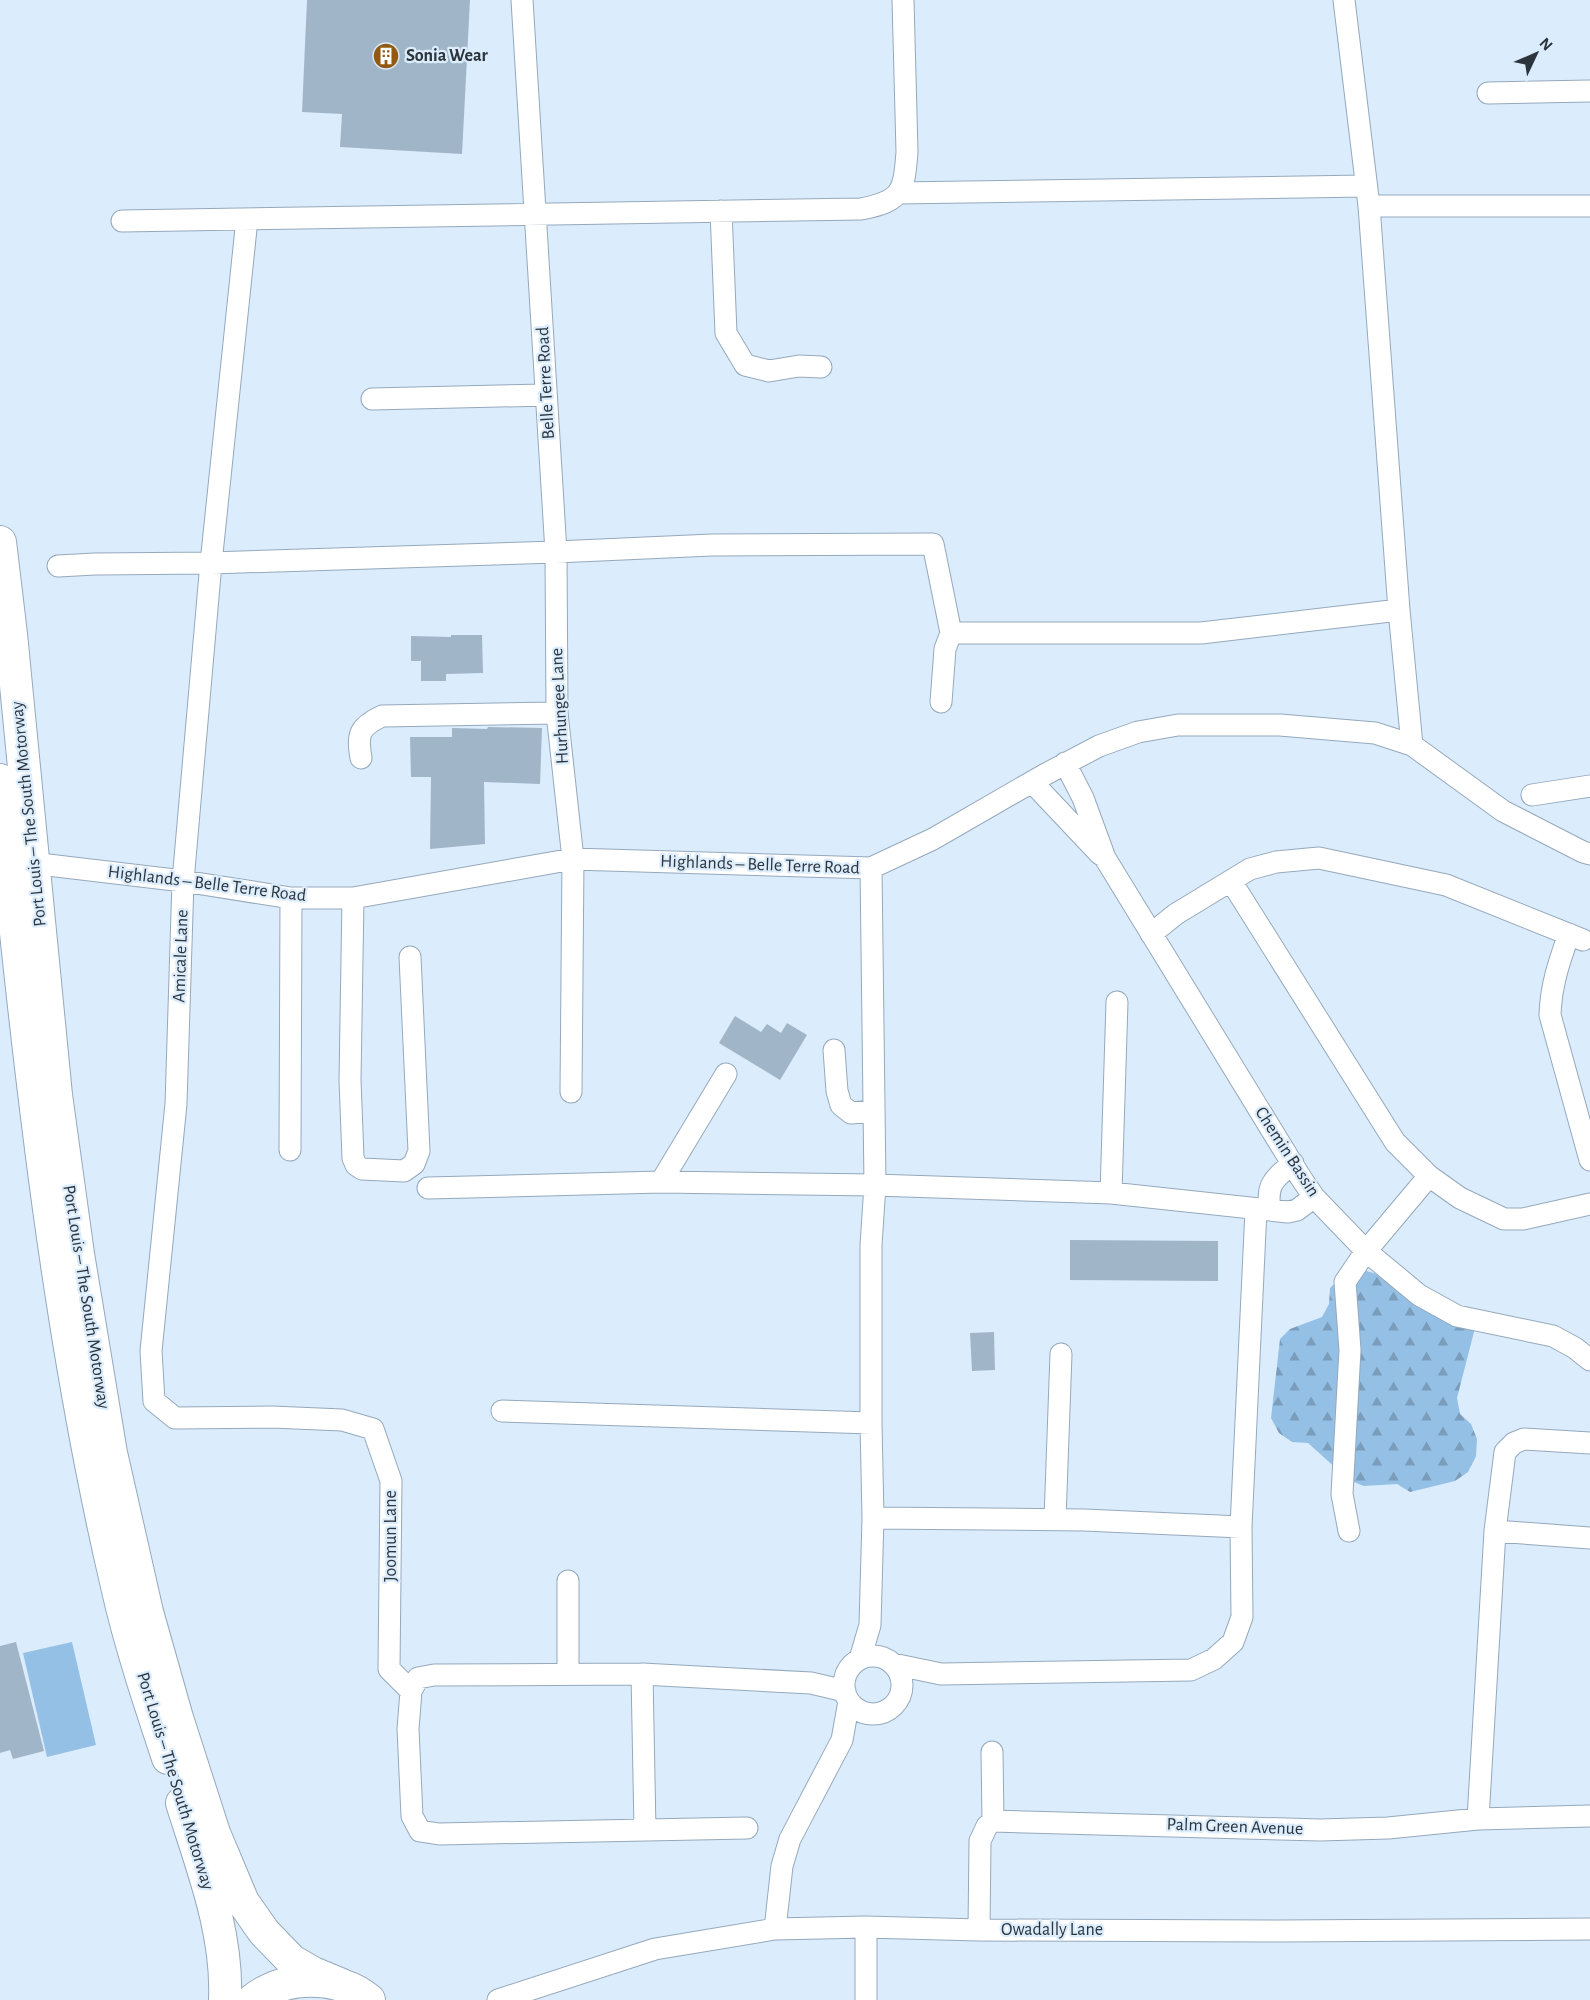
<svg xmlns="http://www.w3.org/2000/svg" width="1590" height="2000" font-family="'Alegreya Sans',sans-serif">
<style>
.forest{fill:url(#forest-firs)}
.green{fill:#95c0e5}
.building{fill:#a0b5c7}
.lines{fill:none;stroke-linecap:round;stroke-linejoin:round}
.minor-casing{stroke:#95a9bc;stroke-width:23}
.highway-casing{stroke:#95a9bc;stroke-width:34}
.minor{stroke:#fff;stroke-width:21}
.highway{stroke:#fff;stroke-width:32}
.labels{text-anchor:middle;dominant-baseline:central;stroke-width:4.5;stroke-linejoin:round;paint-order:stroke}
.poi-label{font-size:18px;font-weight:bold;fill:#2c343c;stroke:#dbecfc;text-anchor:start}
.street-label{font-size:18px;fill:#2c343c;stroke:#dbecfc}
</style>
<defs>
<pattern id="forest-firs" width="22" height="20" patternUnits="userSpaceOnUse" patternTransform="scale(1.5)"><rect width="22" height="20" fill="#95c0e5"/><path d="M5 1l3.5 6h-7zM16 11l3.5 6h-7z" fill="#7a9dbb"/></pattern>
</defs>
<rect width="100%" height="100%" fill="#dbecfc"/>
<path class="forest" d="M1352,1267L1413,1284L1475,1328L1457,1398L1460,1414L1471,1424L1477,1439L1476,1456L1468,1472L1455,1481L1410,1492L1397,1484L1364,1486L1349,1480L1308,1443L1292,1442L1279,1433L1271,1418L1280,1339L1290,1329L1322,1317L1329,1304L1330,1288Z"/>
<path class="green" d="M72,1642L96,1745L47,1757L23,1653Z"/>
<path class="building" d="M307,0H470L462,154L340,147L342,114L302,112Z
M451,635H482L483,673L446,674V681H421V661H411V636L451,637Z
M488,727L542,728L540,784L484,782L485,844L430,849L431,777H411L410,737H452V728L487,729Z
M735,1016L761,1032L767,1024L781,1033L787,1023L807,1035L780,1080L719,1043Z
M1070,1240L1218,1241V1281L1070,1280Z
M994,1332L995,1370L972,1371L970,1333Z
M16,1642L44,1751L13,1759L10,1750L0,1753V1646Z"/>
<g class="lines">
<defs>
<path id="minor" d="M522,0L556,552L557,713L573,859L571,1092
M1344,0L1369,206L1399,610L1412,745
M1488,93L1590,91
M898,193L1366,186
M1369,206H1590
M721,211L726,333L745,365L769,371L799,366L821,367
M247,219L211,563L556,552L712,545L933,544L951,633L945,649L941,702
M122,221L861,209C902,201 904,192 907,152L903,0
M372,399L546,395
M58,566L95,564L211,563L183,881L176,1104L151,1351L154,1401L175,1418L272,1417L342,1420L373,1429L391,1481L389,1669L411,1691
M951,633H1201L1399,610
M361,758C357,734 359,727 382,716L557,713
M1065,763L1083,798L1105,858L1301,1178L1314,1197L1366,1251L1419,1295L1457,1316L1553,1336L1575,1348L1590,1360
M1032,782L1100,854
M1532,795L1590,786
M48,865L183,881L291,898H353L573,859L871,868L933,839L1044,775L1099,746L1138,732L1178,725H1280L1375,733L1412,745L1503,811L1583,852L1590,854
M1231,881L1395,1142L1429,1176L1460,1198L1504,1219H1523L1590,1204
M353,898L350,1080L353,1158L356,1165L362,1169L404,1171L414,1164L419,1151L410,957
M1151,934L1176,914L1250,869L1276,862L1319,858L1446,885L1583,940
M1569,934C1559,962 1551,985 1550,1015L1590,1160
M834,1050L837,1091L841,1105L851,1113L874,1111
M290,1150L291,898
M661,1182L726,1074
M428,1188L661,1182L875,1185L1111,1193L1288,1212L1297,1210L1314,1197
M1111,1193L1117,1002
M1270,1210C1266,1184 1274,1179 1293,1163
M502,1411L871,1423
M873,1518L1084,1520L1241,1527
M1055,1519L1061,1354
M1349,1531L1342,1494L1350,1350L1345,1282L1366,1251L1429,1176
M1495,1531L1590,1538
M844 1685a29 29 0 1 1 58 0a29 29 0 1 1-58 0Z
M860,1659L870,1625L873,1518L871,1423V1245L875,1185L871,868
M893,1664L941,1674L1191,1670L1214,1659L1233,1642L1242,1617L1241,1527L1256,1210
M568,1674V1581
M642,1674L645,1830
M992,1752L993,1821
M1478,1819L1495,1531L1505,1452L1514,1443L1524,1439L1590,1443
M747,1828L439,1834L420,1831L412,1816L408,1729L411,1691L418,1678L434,1675L642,1674L811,1683L845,1691
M866,1927V2000
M775,1929L782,1866L790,1839L842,1740L849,1701
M979,1930L980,1841L987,1826L993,1821L1320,1830L1388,1828L1478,1819L1590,1816
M498,2000L655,1949L775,1929L866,1927L979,1930L1279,1931L1590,1929"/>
<path id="highway" d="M0,542L11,634L56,1095L78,1254L111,1453L147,1612L177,1718L214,1833L243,1902L264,1932L292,1961L313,1973L342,1985
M0,780C28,1050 55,1321 117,1586C130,1644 149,1701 168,1758
M182,1803C202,1867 228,1932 225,2000
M253,2000C284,1975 337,1974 369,2000"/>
</defs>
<use href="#minor" class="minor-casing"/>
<use href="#highway" class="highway-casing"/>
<use href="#minor" class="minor"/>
<use href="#highway" class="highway"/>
</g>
<defs>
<symbol id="building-disc" viewBox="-11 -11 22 22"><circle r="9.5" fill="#915912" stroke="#dbecfc"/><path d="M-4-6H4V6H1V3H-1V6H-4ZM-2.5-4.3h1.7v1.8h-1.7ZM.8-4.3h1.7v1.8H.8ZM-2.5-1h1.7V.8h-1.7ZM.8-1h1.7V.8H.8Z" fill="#fff"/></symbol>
</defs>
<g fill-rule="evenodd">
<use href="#building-disc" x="371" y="41" width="30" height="30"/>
</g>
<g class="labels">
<g class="poi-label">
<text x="406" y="56">Sonia Wear</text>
</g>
<g class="street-label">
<text transform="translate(546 383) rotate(-93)">Belle Terre Road</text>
<text transform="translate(560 706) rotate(-93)">Hurhungee Lane</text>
<text transform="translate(29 814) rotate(-96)">Port Louis – The South Motorway</text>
<text transform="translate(760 865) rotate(2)">Highlands – Belle Terre Road</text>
<text transform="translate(207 884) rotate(7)">Highlands – Belle Terre Road</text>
<text transform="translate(181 956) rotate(-88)">Amicale Lane</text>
<text transform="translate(1287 1152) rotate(57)">Chemin Bassin</text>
<text transform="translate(86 1297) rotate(81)">Port Louis – The South Motorway</text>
<text transform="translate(391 1536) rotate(-90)">Joomun Lane</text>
<text transform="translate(175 1781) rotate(73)">Port Louis – The South Motorway</text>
<text transform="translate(1235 1827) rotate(2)">Palm Green Avenue</text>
<text x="1052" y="1930">Owadally Lane</text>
</g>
</g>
<g transform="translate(1536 54) rotate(46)" stroke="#dbecfc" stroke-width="4.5" paint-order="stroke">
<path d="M0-4.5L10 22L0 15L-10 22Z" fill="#2c343c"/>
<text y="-9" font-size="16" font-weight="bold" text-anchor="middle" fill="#2c343c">N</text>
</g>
</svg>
